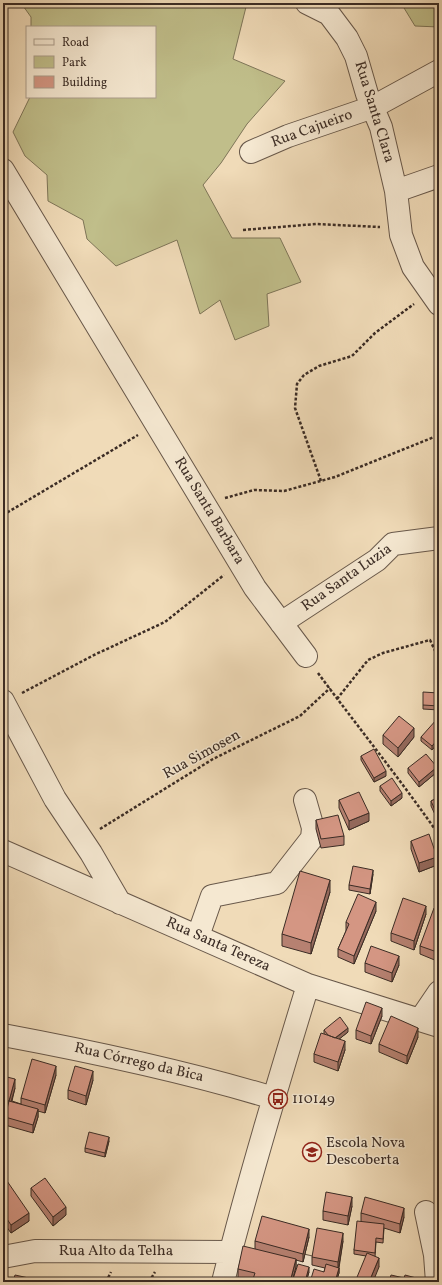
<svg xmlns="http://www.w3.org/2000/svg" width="442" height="1285" font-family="Vollkorn,serif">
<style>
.green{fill:#c0be8a;stroke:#7e7558}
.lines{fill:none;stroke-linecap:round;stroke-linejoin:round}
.minor-casing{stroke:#68584a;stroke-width:24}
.path{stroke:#3b2c25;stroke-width:2.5;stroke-dasharray:3 2;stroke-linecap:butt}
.minor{stroke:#f5e8d1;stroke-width:22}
.wall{fill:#b68171;stroke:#3b2c25}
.shaded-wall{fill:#94695c;stroke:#3b2c25}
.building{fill:#d49683;stroke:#3b2c25}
.labels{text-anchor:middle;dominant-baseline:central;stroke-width:3;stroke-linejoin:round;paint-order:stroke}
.street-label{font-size:15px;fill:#3b2c25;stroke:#f5e8d1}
.poi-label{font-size:15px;fill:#3b2c25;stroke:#f5e8d1;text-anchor:start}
</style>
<rect width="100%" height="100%" fill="#f0dbb8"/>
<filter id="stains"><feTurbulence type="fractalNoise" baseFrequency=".005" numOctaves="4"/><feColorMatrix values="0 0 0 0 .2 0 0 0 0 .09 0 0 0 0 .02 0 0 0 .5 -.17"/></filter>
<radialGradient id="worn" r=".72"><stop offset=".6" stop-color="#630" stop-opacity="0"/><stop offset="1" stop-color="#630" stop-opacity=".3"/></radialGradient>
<path class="green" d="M21,3H247L233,59L285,81L247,124L221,163L203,185L232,238H280L301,282L267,294L269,326L235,340L220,300L200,314L177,240L116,266L87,239L83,220L48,201L47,175L25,156L13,132L30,97H155V27H31V17Z
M401,3H439V27L415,26Z"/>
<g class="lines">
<defs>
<path id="minor" d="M307,3L329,14L347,38L356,56L367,94L381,127L396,191L401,235L413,267L439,304
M251,152L288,136L373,107L439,71
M3,170L255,588L306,656
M396,191L439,176
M281,623L377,560L393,544L439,538
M3,701L55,799L91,853L120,903
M3,851L308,985L439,1026
M198,936L212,896L277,883L312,838L313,828L305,800
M420,1020L439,992
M3,1035C94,1052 185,1071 273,1098
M426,1212L435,1255L437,1282
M3,1257L35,1251L230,1252
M267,1257L321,1270
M223,1282C248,1182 278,1083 308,985"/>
</defs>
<use href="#minor" class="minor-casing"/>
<path class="path" d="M243,230L316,224L380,227
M321,481L295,408L297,384L304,375L319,366L352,356L375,333L414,304
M225,498L254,490L284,491L335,477L439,435
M3,515L138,435
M318,673C358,727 400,779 439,835
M22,693L94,655L165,622L224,575
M337,699L368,660L383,653L430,640L439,659
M100,829L213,759L300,716L330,688
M106,1282L111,1272
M149,1282L155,1272"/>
<use href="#minor" class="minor"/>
</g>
<path class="wall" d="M439,693V710L423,709V705Z
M439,721V742L432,750L421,741V737Z
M383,735L414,737L398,757L383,744Z
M361,756L386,776L374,782L361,760Z
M408,768L437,772L419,787L408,773Z
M380,786L402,798L391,806L380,791Z
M439,797V823L431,806V801Z
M339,800L369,821L349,830L339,808Z
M316,820L344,836V845L321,848L316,829Z
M411,841L437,865L419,872L411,849Z
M373,874L370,894L349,890V885Z
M330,892L311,954L282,946V934Z
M439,910L437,961L420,954V946Z
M376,911L354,964L338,957V949L346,931V922Z
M426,914L414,950L391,941V933Z
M365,963L399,965L392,982L365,972Z
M382,1016L371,1044L356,1039V1030Z
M324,1030L348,1032L339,1039L345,1050L338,1071L314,1062V1054L324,1034Z
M418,1037L407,1064L379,1052V1044Z
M56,1075L45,1113L38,1111V1117L33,1133L5,1125V1117L7,1108L3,1107V1076L15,1088L12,1101L21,1104V1098Z
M93,1080L86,1105L68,1099V1090Z
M109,1141L105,1157L85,1152V1148Z
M3,1184L29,1221L11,1233L3,1222Z
M31,1188L66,1215L53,1226L31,1196Z
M352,1206L348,1225L323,1220V1211Z
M361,1213L404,1217L400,1233L384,1228L383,1243L376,1242L375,1257L379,1267L366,1256L354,1254V1250L361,1222Z
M309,1237L303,1262L296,1260V1267L294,1274L309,1272L306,1282H252L253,1281L238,1278V1269L255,1249V1241Z
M343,1241L339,1268V1273L336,1282H310L324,1272L325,1268L312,1265V1257Z"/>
<path class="shaded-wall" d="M414,728V737L398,757V748Z
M439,738V742L432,750V746Z
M437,767V772L419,787V782Z
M386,771V776L374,782V778Z
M402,793V798L391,806V801Z
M369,813V821L349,830V821Z
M437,857V865L419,872V863Z
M373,870V874L370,894V889Z
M330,880V892L311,954V943Z
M376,902V911L354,964V956Z
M426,906V914L414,950V941Z
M439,947V955L437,961V952Z
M399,956V965L392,982V973Z
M382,1008V1016L371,1044V1036Z
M348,1028V1032L332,1045V1041Z
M418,1028V1037L407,1064V1056Z
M345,1041V1050L338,1071V1062Z
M56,1066V1075L45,1113V1105Z
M93,1071V1080L86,1105V1096Z
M15,1079V1088L9,1109V1101Z
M38,1109V1117L33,1133V1125Z
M109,1137V1141L105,1157V1153Z
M352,1197V1206L348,1225V1216Z
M66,1207V1215L53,1226V1217Z
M404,1208V1217L400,1233V1224Z
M29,1213V1221L11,1233V1225Z
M309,1229V1237L303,1262V1254Z
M343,1233V1241L338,1271V1262Z
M379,1258V1267L373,1282H369Z
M296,1259V1267L292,1282H290Z
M309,1267V1272L306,1282H305Z
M339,1268V1273L336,1282H335Z"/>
<path class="building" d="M423,692L439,693V706L423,705Z
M399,716L414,728L398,748L383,735Z
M437,719L439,721V738L432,746L421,737Z
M374,749L386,771L374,778L361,756Z
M426,754L437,767L419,782L408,768Z
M392,778L402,793L391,801L380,786Z
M359,792L369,813L349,821L339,800Z
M439,797V819L431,801Z
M338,815L344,836L321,839L316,820Z
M429,834L437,857L419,863L411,841Z
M353,866L373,870L370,889L349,885Z
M300,871L330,880L311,943L282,934Z
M358,894L376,902L354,956L338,949L349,924L346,922Z
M403,898L426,906L414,941L391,933Z
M434,908L439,910V947L437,952L420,946Z
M371,946L399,956L392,973L365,963Z
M366,1002L382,1008L371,1036L356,1030Z
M391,1016L418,1028L407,1056L379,1044Z
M340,1017L348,1028L335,1038L328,1035L324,1030Z
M321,1033L345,1041L338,1062L314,1054Z
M32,1059L56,1066L45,1105L21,1098Z
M75,1066L93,1071L86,1096L68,1090Z
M3,1076L15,1079L9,1101L38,1109L33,1125L5,1117L9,1101L3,1099Z
M89,1132L109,1137L105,1153L85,1148Z
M45,1178L66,1207L53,1217L31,1188Z
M7,1181L29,1213L11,1225L3,1213V1184Z
M326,1192L352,1197L348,1216L323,1211Z
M365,1197L404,1208L400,1224L361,1213Z
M262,1216L309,1229L303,1254L255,1241Z
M357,1221L384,1224L383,1239L376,1238L375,1253L354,1250Z
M317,1228L343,1233L338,1262L312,1257Z
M243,1246L296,1259L290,1282L275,1278L274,1282H252L255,1273L238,1269Z
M367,1253L379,1258L369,1282H355Z
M298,1264L309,1267L305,1282H292Z
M326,1264L339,1268L335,1282H310L314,1269L324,1272Z
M15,1275L38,1280V1282H13Z
M391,1275L404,1278L403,1282H389Z
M405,1275L420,1279V1282H403Z
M236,1279L248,1281V1282H236Z"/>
<defs>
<symbol id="bus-ring" viewBox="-11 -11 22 22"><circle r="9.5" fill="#f5e8d1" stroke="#8f2418" stroke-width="1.5"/><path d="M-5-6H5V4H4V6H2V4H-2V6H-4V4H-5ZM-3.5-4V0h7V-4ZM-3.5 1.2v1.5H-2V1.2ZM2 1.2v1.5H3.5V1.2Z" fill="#8f2418"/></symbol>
<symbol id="school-ring" viewBox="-11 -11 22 22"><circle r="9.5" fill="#f5e8d1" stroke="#8f2418" stroke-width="1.5"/><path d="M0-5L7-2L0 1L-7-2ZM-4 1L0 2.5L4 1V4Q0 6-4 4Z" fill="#8f2418"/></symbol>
</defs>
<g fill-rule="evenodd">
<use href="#bus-ring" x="267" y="1088" width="22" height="22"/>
<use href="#school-ring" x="301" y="1141" width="22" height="22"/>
</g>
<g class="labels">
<g class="street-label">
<text transform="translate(374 112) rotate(73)">Rua Santa Clara</text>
<text transform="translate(312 129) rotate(-20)">Rua Cajueiro</text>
<text transform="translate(209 511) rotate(59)">Rua Santa Barbara</text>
<text transform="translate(347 578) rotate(-35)">Rua Santa Luzia</text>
<text transform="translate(202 755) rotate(-29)">Rua Simosen</text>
<text transform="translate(218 945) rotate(24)">Rua Santa Tereza</text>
<text transform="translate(139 1063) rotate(13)">Rua Córrego da Bica</text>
<text x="116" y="1251">Rua Alto da Telha</text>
</g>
<g class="poi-label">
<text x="292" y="1099">110149</text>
<text x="326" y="1143">Escola Nova<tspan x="326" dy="17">Descoberta</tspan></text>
</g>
</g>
<rect width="442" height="1285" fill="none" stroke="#f0dbb8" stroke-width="16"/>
<rect x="4" y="4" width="434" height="1277" fill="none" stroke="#3b2c25" stroke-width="2"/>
<rect x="8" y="8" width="426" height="1269" fill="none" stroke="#3b2c25"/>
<rect x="26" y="26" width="130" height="72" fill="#f5e8d1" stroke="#ab9d8c"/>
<rect x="34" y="39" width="20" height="6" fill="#f5e8d1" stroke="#ab9d8c"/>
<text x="62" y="46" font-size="12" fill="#3b2c25">Road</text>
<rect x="34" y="56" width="20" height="12" fill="#c0be8a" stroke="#ab9d8c"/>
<text x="62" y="66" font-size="12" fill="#3b2c25">Park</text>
<rect x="34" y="76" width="20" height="12" fill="#d49683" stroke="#ab9d8c"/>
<text x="62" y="86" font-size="12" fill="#3b2c25">Building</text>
<rect width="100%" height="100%" filter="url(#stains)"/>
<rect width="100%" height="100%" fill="url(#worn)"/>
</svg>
